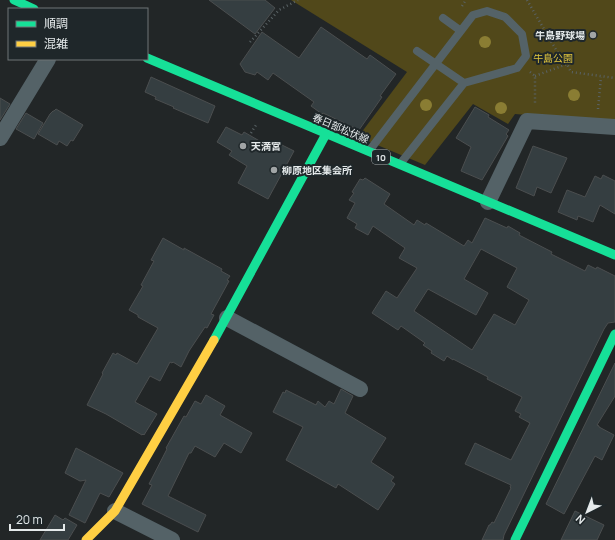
<svg xmlns="http://www.w3.org/2000/svg" width="615" height="540" font-family="Manrope,'Noto Sans JP',sans-serif">
<style>
.green{fill:#51481a}
.building{fill:#353e41;stroke:#4b4e4f;fill-rule:evenodd}
.lines{fill:none;stroke-linecap:round;stroke-linejoin:round}
.path{stroke:#5a6366;stroke-width:2.5;stroke-dasharray:1 3;stroke-linecap:butt}
.lane{stroke:#546267;stroke-width:8}
.street{stroke:#546267;stroke-width:16}
.fast{stroke:#16e098;stroke-width:9}
.slow{stroke:#ffcf43;stroke-width:9}
.tree{fill:#8a7d33}
.poi-dot{fill:#a1a5a6;stroke:#1f272a;stroke-width:1.5}
.labels{text-anchor:middle;dominant-baseline:central;stroke-width:4;stroke-linejoin:round;paint-order:stroke}
.shield{fill:#1f272a;stroke:#aab0b1;stroke-width:1}
.shield-label{font-size:9px;font-weight:bold;fill:#e5eaeb}
.poi-label{font-size:10px;font-weight:bold;fill:#e5eaeb;stroke:#1f272a;text-anchor:start}
.park-label{font-size:10px;fill:#dfc53d;stroke:#1f272a}
.street-label{font-size:10px;fill:#e5eaeb;stroke:#1f272a}
</style>
<rect width="100%" height="100%" fill="#222627"/>
<path class="green" d="M291,0H615V122L515,114L508,124L473,104L425,165L358,137L407,72Z"/>
<path class="building" d="M209,0H265L275,8L255,34Z
M321,27L367,59L370,55L396,74L380,96L382,97L359,130L323,113L322,114L311,106L314,102L273,73L268,80L257,72L255,75L245,72L240,64L262,32L299,58Z
M151,77L215,106L208,123L173,108L174,107L155,99L156,97L145,92Z
M0,98L10,104L0,120Z
M475,107L489,115L488,117L509,130L506,134L508,136L482,180L461,171L471,147L456,138Z
M56,109L83,125L73,141L71,140L67,146L59,141L57,145L38,134L50,114L53,111H54Z
M26,113L43,123L34,139L16,129Z
M226,127L242,135L244,132L270,147L274,141L294,151L268,199L238,183L247,166L229,155L232,151L217,142Z
M533,146L567,158L551,193L537,187L534,196L516,188Z
M603,175L615,181V214L600,205L593,222L578,216L577,220L558,212L567,190L585,197L595,176L601,179Z
M365,178L390,194L384,204L414,225L417,220L425,225L426,223L464,246L468,240L472,243L485,218L507,228L508,226L520,233L519,235L552,252L551,254L585,271L588,265L596,269L597,267L615,276V322L608,323L604,329L504,535L503,540H482L489,525H490L492,522L494,523L511,488L510,487L511,485L465,464L475,443L511,460L530,423L519,417L521,414L515,411L522,397L487,379L488,377L453,359V360L447,356L444,361L431,353L432,351L423,345L425,343L401,326L398,330L372,313L386,291L397,298L417,268L399,258L405,248L373,226L368,235L355,228L357,224L347,218L355,203L349,200L354,193L352,192L360,179L363,180ZM481,249L517,268L507,287L529,300L515,325L494,314L472,350L414,311L428,289L476,315L488,293L464,279Z
M163,238L184,250V248L222,269L221,271L230,276L227,280L229,281L211,314L214,315L207,328L205,327L189,351L181,367L173,362L172,363L170,362L160,381L150,376L135,402L157,414L144,435L143,434L142,435L106,414L87,405L103,374L102,373L113,353L116,355L117,353L137,364L158,328L138,317V315L129,310L143,286L141,285L154,261L151,260Z
M615,363V396L597,425L599,426V427L614,435L602,460L595,456L564,514L546,504Z
M341,389L353,396L345,413L386,438L371,462L394,477L391,481L395,484L378,510L338,484L336,488L286,460L303,427L273,412L283,392L285,393L286,390L316,405L318,401L325,407L329,401L334,404Z
M206,395L225,406L220,415L252,433L241,453L224,443L215,457L195,446L191,453H189L168,496L206,515L198,532L142,504L152,485L149,484L167,449L166,448L184,416L186,417L195,401L201,404Z
M76,448L123,473L109,497L100,493L85,523L69,515L86,480L80,481L65,473Z
M575,511L604,525L597,540H561Z
M55,515L63,520L65,518L77,525L68,540H40Z"/>
<g class="lines">
<path class="path" d="M527,0L558,53L567,64
M462,6L466,0
M250,42L279,10L298,0
M530,72L535,76V105
M535,76L567,64L571,72L615,78
M598,109L601,77
M251,133L256,125"/>
<path class="lane" d="M443,18L461,31
M417,51L464,83
M369,151L473,15L487,11L505,17L522,34L526,56L517,68L464,83L400,164"/>
<path class="street" d="M0,138L48,59
M488,202L527,121L615,127
M227,318L360,389
M115,511L172,540"/>
<path class="fast" d="M14,0L34,9
M147,58L615,255
M214,340L326,134
M515,540L615,334"/>
<path class="slow" d="M86,540L115,511L214,340"/>
</g>
<g class="tree">
<circle cx="485" cy="42" r="6"/>
<circle cx="574" cy="95" r="6"/>
<circle cx="426" cy="105" r="6"/>
<circle cx="501" cy="108" r="6"/>
</g>
<g class="poi-dot">
<circle cx="593" cy="35" r="4"/>
<circle cx="243" cy="146" r="4"/>
<circle cx="274" cy="170" r="4"/>
</g>
<g class="labels">
<rect class="shield" x="372" y="150" width="18" height="14" rx="3"/>
<g class="shield-label">
<text x="381" y="157">10</text>
</g>
<g class="poi-label">
<text x="585" y="35" text-anchor="end">牛島野球場</text>
<text x="251" y="146">天満宮</text>
<text x="282" y="170">柳原地区集会所</text>
</g>
<g class="park-label">
<text x="553" y="58">牛島公園</text>
</g>
<g class="street-label">
<text transform="translate(341 128) rotate(23)">春日部松伏線</text>
</g>
</g>
<rect x="8" y="8" width="140" height="52" fill="#1f272a" stroke="#6e7577"/>
<rect x="16" y="21" width="20" height="6" fill="#16e098" stroke="#6e7577"/>
<text x="44" y="28" font-size="12" fill="#e5eaeb">順調</text>
<rect x="16" y="41" width="20" height="6" fill="#ffcf43" stroke="#6e7577"/>
<text x="44" y="48" font-size="12" fill="#e5eaeb">混雑</text>
<g transform="translate(587 512) rotate(222)" stroke="#1f272a" stroke-width="3" paint-order="stroke">
<path d="M0-3L7 15L0 10L-7 15Z" fill="#e5eaeb"/>
<text y="-6" font-size="11" font-weight="bold" text-anchor="middle" fill="#e5eaeb">N</text>
</g>
<path d="M10 524v6h54v-6" fill="none" stroke="#e5eaeb" stroke-width="2"/>
<text x="16" y="524" font-size="12" fill="#e5eaeb" stroke="#1f272a" stroke-width="3" paint-order="stroke">20 m</text>
</svg>
